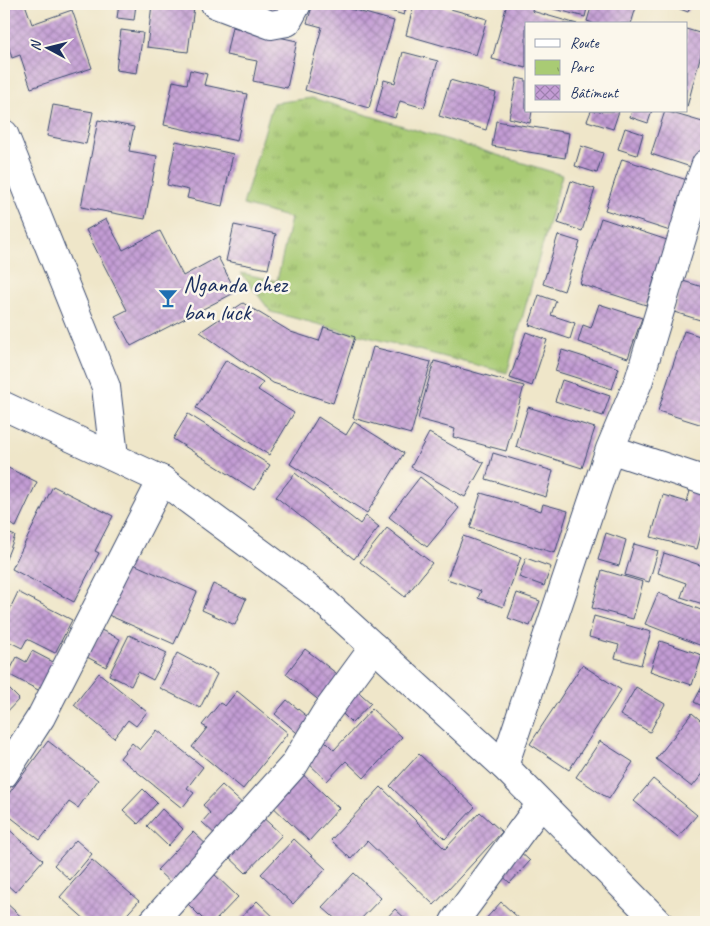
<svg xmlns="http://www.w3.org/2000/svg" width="710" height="926" font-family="Caveat,sans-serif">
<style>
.park{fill:url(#park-tufts);stroke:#627d69}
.building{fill:url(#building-cross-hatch)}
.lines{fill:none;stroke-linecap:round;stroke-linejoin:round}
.minor-casing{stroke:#3b4a6e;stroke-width:30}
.tertiary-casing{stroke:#3b4a6e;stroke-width:30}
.minor{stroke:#fff;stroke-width:28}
.tertiary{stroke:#fff;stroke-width:28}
.labels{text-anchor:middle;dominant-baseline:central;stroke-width:5;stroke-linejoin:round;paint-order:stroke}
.poi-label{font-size:24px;fill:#1b2f5e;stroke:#fbf7ec;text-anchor:start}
</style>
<defs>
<pattern id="park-tufts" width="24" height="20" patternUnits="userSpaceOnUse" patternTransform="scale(1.25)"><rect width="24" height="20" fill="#a9cb74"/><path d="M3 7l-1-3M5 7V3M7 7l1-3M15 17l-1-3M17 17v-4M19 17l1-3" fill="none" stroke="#89a562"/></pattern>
<pattern id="building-cross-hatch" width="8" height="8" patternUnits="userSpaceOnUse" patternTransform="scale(1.25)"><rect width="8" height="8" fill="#c39cd4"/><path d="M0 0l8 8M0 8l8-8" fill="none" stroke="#9e80af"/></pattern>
</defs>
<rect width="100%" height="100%" fill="#fbf7ec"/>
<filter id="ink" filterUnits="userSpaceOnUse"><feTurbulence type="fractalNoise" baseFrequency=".02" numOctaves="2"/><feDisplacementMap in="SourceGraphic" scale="10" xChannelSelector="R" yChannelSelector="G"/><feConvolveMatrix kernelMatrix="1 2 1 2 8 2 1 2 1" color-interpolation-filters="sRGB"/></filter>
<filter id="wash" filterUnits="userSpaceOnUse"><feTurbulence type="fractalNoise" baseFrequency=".0096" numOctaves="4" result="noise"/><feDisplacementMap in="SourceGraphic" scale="20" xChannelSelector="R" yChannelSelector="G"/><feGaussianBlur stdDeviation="1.12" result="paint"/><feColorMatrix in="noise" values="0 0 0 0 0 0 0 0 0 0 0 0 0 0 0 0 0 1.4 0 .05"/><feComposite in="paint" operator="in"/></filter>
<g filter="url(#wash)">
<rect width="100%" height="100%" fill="#efe6c9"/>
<path class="park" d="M312,98L562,175L507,373L271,312L241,273L277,281L291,218L243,205L273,103Z"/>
<g id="blocks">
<path class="building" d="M4,4H25L32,24L72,10L92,68L31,88L20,55L12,58L4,32Z
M119,4H136L134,20L117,18Z
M152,4H172L194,7L188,52L147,47Z
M252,4H284L281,13Z
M313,4H332L394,21L369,108L305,90L322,27L307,23Z
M367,4H407L404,15Z
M414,4H432L487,19L476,55L406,35Z
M507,4H533L532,11L577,24H526V68L492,59Z
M544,4H588L585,17L543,6Z
M592,4H637L631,24H595L587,21Z
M672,4H691L688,12L672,6Z
M232,27L297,41L287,88L253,81L257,61L226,55Z
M686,29L706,35L687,107H686Z
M121,30L143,33L137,73L116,70Z
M403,52L438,61L424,108L400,101L395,118L376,112L384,80L395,83Z
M190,70L207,74L204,85L247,94L237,141L164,125L173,81L187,84Z
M517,78L526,80V111H532L530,123L509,118Z
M450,80L496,93L486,130L439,116Z
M53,105L93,112L86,144L47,136Z
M591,111H619L613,129L587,121Z
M632,111H652L648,123L630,117Z
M665,111L706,123V141L697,169L651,154Z
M98,120L134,127L129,151L157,156L145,219L81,207Z
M496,121L569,133L565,158L492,146Z
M625,128L643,134L637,155L618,149Z
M176,141L233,154L222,206L187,198L189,190L167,185Z
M581,146L603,153L597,173L575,166Z
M622,159L687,180L670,231L605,210Z
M571,181L595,189L582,231L558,223Z
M601,218L667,240L646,305L580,284Z
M106,219L123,250L160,231L183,276L218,257L236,292L131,346L115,316L127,310L86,230Z
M234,225L276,234L268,269L226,261Z
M558,235L580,242L564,291L543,284Z
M683,281L706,288V300L700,320L674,312Z
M539,295L556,301L551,315L575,323L570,339L529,325Z
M243,303L291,332L319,341L324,327L355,337L333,403L273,383L200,332Z
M599,304L642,318L628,358L578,342L583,325L591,328Z
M684,331L706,338V426L658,411Z
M526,332L547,340L532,386L510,378Z
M373,347L431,362L411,434L353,418Z
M562,350L619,368L612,389L555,371Z
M226,360L263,383L258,390L294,413L269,455L196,408Z
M434,361L524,386L506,451L453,437L455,429L418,419Z
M562,380L610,396L603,416L555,401Z
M528,407L595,428L582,468L516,447Z
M188,414L270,465L254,490L173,439Z
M318,417L346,435L354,422L404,453L367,513L290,464Z
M429,433L484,463L465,497L411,467Z
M493,453L553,471L546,497L486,479Z
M4,466L37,482L16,527L4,521Z
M295,473L360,524L366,516L379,527L354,559L276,497Z
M420,477L459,508L427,547L389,517Z
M53,486L113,516L95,551L99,553L74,602L12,569Z
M691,487L706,491V515L697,549L651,537L663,495L687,502Z
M481,493L541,511L543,504L568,511L555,553L470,528Z
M387,528L432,563L405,597L360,562Z
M4,531L15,536L4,564Z
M606,533L626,540L619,566L598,560Z
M463,536L521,557L503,607L478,598L481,591L447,579Z
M634,544L658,551L649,582L625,575Z
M664,553L706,567V605L681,597L686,583L658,573Z
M526,558L551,567L544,586L519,577Z
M129,562L197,592L174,644L106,614Z
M602,570L643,582L633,619L592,608Z
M213,584L246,599L235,625L202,610Z
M18,592L72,620L55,653L27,639L22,648L4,639V621Z
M517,593L540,601L530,626L508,618Z
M658,593L706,612V635L702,646L645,624Z
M594,616L651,632L641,665L615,658L619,645L589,637Z
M101,630L120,639L106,667L87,657Z
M129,635L167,653L153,680L138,672L131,686L109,675Z
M660,641L702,655L692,685L650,671Z
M305,649L341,677L321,702L286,674Z
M32,651L55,663L40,691L8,674L17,657L26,662Z
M177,653L217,674L200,708L160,688Z
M582,665L621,690L569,770L530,744Z
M99,673L147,712L136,726L128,720L114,738L74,705Z
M706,679V708L694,702Z
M4,684L19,699L4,715Z
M353,687L371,703L352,723L335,706Z
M636,687L665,704L650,732L620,715Z
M237,691L288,733L243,789L192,747L207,728L202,725L220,703L225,706Z
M287,700L315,723L303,738L275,714Z
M372,709L402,737L364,778L346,761L327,781L304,759L323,739L334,750Z
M692,713L706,725V770L692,787L656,759Z
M157,730L203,767L187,788L194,793L182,808L120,758L132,743L140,750Z
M48,741L98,780L78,808L69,802L40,840L4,812V800Z
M600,741L633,762L609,799L576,777Z
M419,754L475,807L445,839L390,786Z
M298,770L339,808L309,841L268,802Z
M653,779L697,815L678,837L634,801Z
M222,785L246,807L218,837L202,822L210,813L203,805Z
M381,787L445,849L480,812L502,832L434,905L367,841L351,859L331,840Z
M143,789L157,803L138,824L123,810Z
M162,809L183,829L168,846L147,826Z
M260,815L282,835L246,873L225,853Z
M4,825L43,860L15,892L4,882Z
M193,832L212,850L177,889L157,870Z
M294,839L326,869L293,904L261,874Z
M76,840L92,854L70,880L54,865Z
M517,849L530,861L510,883L497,871Z
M92,860L139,901L120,922H88L60,897Z
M211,871L238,897L214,922H206L184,900Z
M354,873L381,898L358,922H339L322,907Z
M4,901L27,922H4Z
M257,901L279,922H237Z
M501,902L523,922H483Z
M395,909L409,922H383Z"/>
</g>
</g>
<g filter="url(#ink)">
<use href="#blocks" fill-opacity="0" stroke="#3b4a6e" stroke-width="1"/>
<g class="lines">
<defs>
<path id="minor" d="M215,4L271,25L287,22L297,4
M4,134L106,387L114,456
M610,449L706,481
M504,766L610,449L639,380L695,195L706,164
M4,774L41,717L162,480
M153,922L294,765L325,714L374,647
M454,922L541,804"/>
<path id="tertiary" d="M4,406L162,480L316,594L504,766L658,922"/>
</defs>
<use href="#minor" class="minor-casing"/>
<use href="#tertiary" class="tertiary-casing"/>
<use href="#minor" class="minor"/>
<use href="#tertiary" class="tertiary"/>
</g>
</g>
<defs>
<symbol id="bar-bare" viewBox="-9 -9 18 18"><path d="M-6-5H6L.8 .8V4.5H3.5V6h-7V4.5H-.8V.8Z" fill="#1f6fb2" stroke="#fbf7ec" stroke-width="2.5" paint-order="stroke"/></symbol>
</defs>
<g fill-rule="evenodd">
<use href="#bar-bare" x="154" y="284" width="28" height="28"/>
</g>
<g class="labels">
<g class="poi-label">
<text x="183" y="284">Nganda chez<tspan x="183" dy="28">ban luck</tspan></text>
</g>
</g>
<rect width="710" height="926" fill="none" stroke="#fbf7ec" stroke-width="20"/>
<rect x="525" y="22" width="162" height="90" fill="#fbf7ec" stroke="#a1a7b3"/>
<rect x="535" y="39" width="25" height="8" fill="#ffffff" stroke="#a1a7b3"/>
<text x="570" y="48" font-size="15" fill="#1b2f5e">Route</text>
<rect x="535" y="60" width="25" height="15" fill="url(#park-tufts)" stroke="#a1a7b3"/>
<text x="570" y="72" font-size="15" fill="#1b2f5e">Parc</text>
<rect x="535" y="85" width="25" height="15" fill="url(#building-cross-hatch)" stroke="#a1a7b3"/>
<text x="570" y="98" font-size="15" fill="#1b2f5e">Bâtiment</text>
<g transform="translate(48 48) rotate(277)" stroke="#fbf7ec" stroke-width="4" paint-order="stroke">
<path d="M0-4L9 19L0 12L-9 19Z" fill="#1b2f5e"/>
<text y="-8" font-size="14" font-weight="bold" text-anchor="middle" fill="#1b2f5e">N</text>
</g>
</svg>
